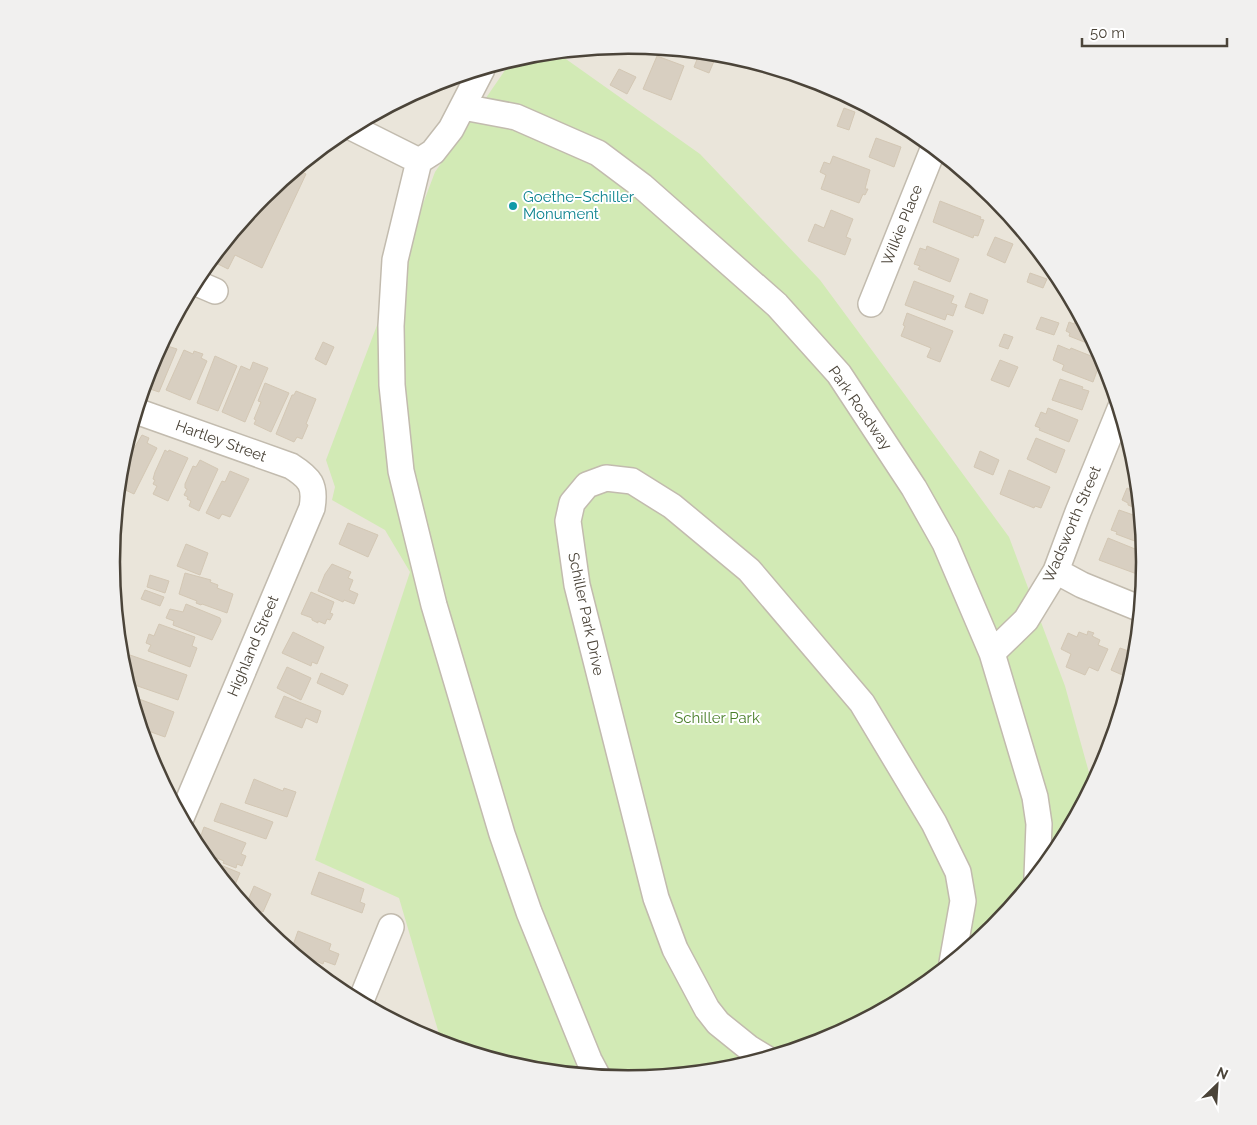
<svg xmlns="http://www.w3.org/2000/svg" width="1257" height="1125" font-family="Raleway,sans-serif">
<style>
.residential{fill:#eae5da}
.green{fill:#d2eab5}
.building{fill:#d8cfc1;stroke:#d3c7b4}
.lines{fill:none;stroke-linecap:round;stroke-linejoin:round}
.minor-casing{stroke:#c2bbae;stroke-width:28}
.minor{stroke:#fff;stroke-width:25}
.culture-dot{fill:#0f9aa8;stroke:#fff;stroke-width:2}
.labels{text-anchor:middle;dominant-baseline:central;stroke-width:4;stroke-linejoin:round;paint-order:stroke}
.culture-label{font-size:15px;fill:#0d838f;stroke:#fff;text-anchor:start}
.street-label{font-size:15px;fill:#4b4439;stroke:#fff}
.park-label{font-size:15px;fill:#4a7f2a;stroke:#fff}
.rim{fill:none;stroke:#4b4439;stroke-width:2.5}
</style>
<rect width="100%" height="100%" fill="#f6f3ec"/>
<path class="residential" d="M113 563a516 516 0 1 1 1032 0a516 516 0 1 1-1032 0Z"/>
<path class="green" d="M556,52L700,154L820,280L905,395L1009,537L1065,686L1093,787L1059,850L994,929L916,993L826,1041L729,1070L629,1080L527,1070L442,1044L399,898L315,860L410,572L385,530L332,500L335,487L326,460L435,172L512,60L528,55Z"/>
<path class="building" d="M700,52L717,54L709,73L694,67Z
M657,56L684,66L671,100L643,89Z
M619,69L636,77L627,94L610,85Z
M857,101L870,108L868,111L855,106Z
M844,108L855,112L849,130L837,126Z
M876,138L901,147L894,167L869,157Z
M833,156L870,170L865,189H868L865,195L863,194L859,203L821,189L826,175L820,172L824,162L830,164Z
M296,169L306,174L262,268L235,255L228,269L210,260L231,235L238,238L252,209L263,196Z
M940,201L981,217L980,219L984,220L978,236L974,235L973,238L933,222Z
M831,210L853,219L846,237L851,239L845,255L808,241L815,224L824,228Z
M995,237L1013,244L1005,263L987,255Z
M927,246L959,259L950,282L918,269L920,266L914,264L920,248L926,250Z
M1030,273L1047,279L1043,288L1027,282Z
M914,281L954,296L951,303L957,305L953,316L947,314L945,320L905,305Z
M970,293L988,300L983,314L965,307Z
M907,313L953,331L940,362L927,357L931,348L901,336L905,326L903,325Z
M1078,314L1080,315L1097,347L1069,336L1070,333L1066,331L1069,322L1074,324Z
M1041,317L1059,323L1054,335L1036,329Z
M1004,334L1013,337L1008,349L999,346Z
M323,342L334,347L326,365L315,359Z
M164,345L177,349L159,392L144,387L151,364L159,348L162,350Z
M1058,345L1070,350L1071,348L1101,360L1093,382L1062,370L1064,365L1053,360Z
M184,350L193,354L194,351L203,354L201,358L207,361L190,400L166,390Z
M215,356L237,366L218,411L197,403Z
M1000,360L1018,367L1009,387L991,380Z
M253,362L268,368L245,422L222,412L241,366L250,370Z
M1060,379L1083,387L1082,389L1089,391L1082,410L1052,400Z
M265,383L289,393L271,432L254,424L256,420L254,419L261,402L258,401Z
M296,391L316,399L306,424L308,425L302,439L297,437L294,442L276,434L292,395H294Z
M1048,408L1078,420L1069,442L1039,430L1040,428L1035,426L1041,412L1046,414Z
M130,432L133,434L123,456Z
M142,435L149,438L147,443L157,448L134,494L119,487L124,478L120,476V471L129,448L133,450Z
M1036,438L1065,450L1056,473L1027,459Z
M165,450L168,452L169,450L188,458L168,501L153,494L157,486L153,484L155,480L153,479L155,472Z
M980,451L999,460L993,475L974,467Z
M200,460L218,469L199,511L189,506L191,501L187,499L188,497L184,495L187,489L185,488V484L193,466L196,467Z
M1009,470L1050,487L1041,508L1035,506L1034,508L1000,494Z
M230,471L249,479L230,517L222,514L219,519L206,513L222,481L225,482Z
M1136,482L1138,483L1141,510L1128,505V503L1122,500L1127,488L1133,491Z
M1119,510L1142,518L1144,541L1141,540L1140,543L1116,534L1117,532L1111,530Z
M348,523L378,535L368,557L339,544Z
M1108,538L1145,553V577L1099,560Z
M186,544L208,553L200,575L177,566Z
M332,564L351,572L348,578L353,580L349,590L358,594L354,604L344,600L343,602L318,591L325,574Z
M185,573L211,580L210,582L218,585L217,588L233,594L227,613L202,604L201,605L196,603L197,601L179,594Z
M150,575L169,581L165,593L147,587Z
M145,590L164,597L160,606L141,599Z
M311,592L334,602L330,613L333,614L330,620L327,619L325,624L318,621V623L312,620V618L301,614Z
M186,604L220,618L221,621L212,640L173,625L174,621L166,618L170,609L183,612Z
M159,624L195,637L192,646L197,648L190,667L148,651L151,645L146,643L149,634L154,636Z
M1088,631L1094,633L1092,636L1100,640L1098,645L1108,649L1098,671L1089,667L1085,675L1066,667L1071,654L1061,649L1068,633L1077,637L1079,632L1087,635Z
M293,632L324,647L317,664L312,662L311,666L282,653Z
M1120,648L1137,654L1136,664L1129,688L1123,686L1127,677L1111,670Z
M130,655L187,675L178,700L126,682L122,666L123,664L126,665Z
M287,667L311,678L301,700L277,688Z
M321,673L348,685L343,695L317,683Z
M131,696L174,712L165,737L140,728Z
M284,696L321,711L317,723L306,718L302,728L275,717Z
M254,779L283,791L284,788L296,792L287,817L245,803Z
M221,803L273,822L266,839L214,821Z
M204,827L246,843L241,854L246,856L242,866L237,864L236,868L223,863L224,861L202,852L204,846L198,844Z
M206,859L240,873L232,892Z
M319,872L364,889L360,902L365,904L362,913L311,894Z
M254,886L271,894L263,912L246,905Z
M298,931L331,944L329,950L339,954L335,965L324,961L323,964L291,951Z
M309,967L336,977L333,986Z
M381,1009L419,1025L416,1033L379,1013Z"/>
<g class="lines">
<defs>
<path id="minor" d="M463,107L516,117L598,153L642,186L777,305L839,374L914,488L945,543L992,653L1035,797L1039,824L1037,877
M351,127L419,161
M419,161L395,260L391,326L392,385L401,471L434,605L502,834L529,912L589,1060L598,1077
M419,161L433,152L451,129L482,69
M194,282L215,291
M871,304L934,147
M136,411L291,466C310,478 316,485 312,508L181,818
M1056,571L1082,585L1141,609
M992,653L1026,620L1056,571L1078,512L1120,409
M360,1003L391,927
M767,1059L749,1048L718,1023L707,1009L675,949L656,898L577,585L568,521L572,503L587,485L606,478L632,481L672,506L749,570L862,703L934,823L958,872L963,901L952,963"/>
</defs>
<use href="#minor" class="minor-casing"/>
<use href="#minor" class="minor"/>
</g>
<circle class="culture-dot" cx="513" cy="206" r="5"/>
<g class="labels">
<g class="culture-label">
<text x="523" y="197">Goethe–Schiller<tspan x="523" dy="17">Monument</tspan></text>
</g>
<g class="street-label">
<text transform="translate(902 225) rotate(-68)">Wilkie Place</text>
<text transform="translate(860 408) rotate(55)">Park Roadway</text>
<text transform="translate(221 441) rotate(20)">Hartley Street</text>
<text transform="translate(1072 524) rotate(-67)">Wadsworth Street</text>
<text transform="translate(586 614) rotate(78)">Schiller Park Drive</text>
<text transform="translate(253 646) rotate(-67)">Highland Street</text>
</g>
<g class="park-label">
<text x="717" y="718">Schiller Park</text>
</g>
</g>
<path d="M0 0H1257V1125H0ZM120 562a508 508 0 1 1 1016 0a508 508 0 1 1-1016 0Z" fill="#f1f0ef" fill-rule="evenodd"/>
<path class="rim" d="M120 562a508 508 0 1 1 1016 0a508 508 0 1 1-1016 0Z"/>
<g transform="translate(1217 1085) rotate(25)" stroke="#ffffff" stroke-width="4" paint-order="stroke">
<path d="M0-4L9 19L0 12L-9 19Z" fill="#4b4439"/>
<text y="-8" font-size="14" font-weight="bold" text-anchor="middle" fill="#4b4439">N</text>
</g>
<path d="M1082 38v8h145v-8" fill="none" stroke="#4b4439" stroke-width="2.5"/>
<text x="1090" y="38" font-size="15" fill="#4b4439" stroke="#ffffff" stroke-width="4" paint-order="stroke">50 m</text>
</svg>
